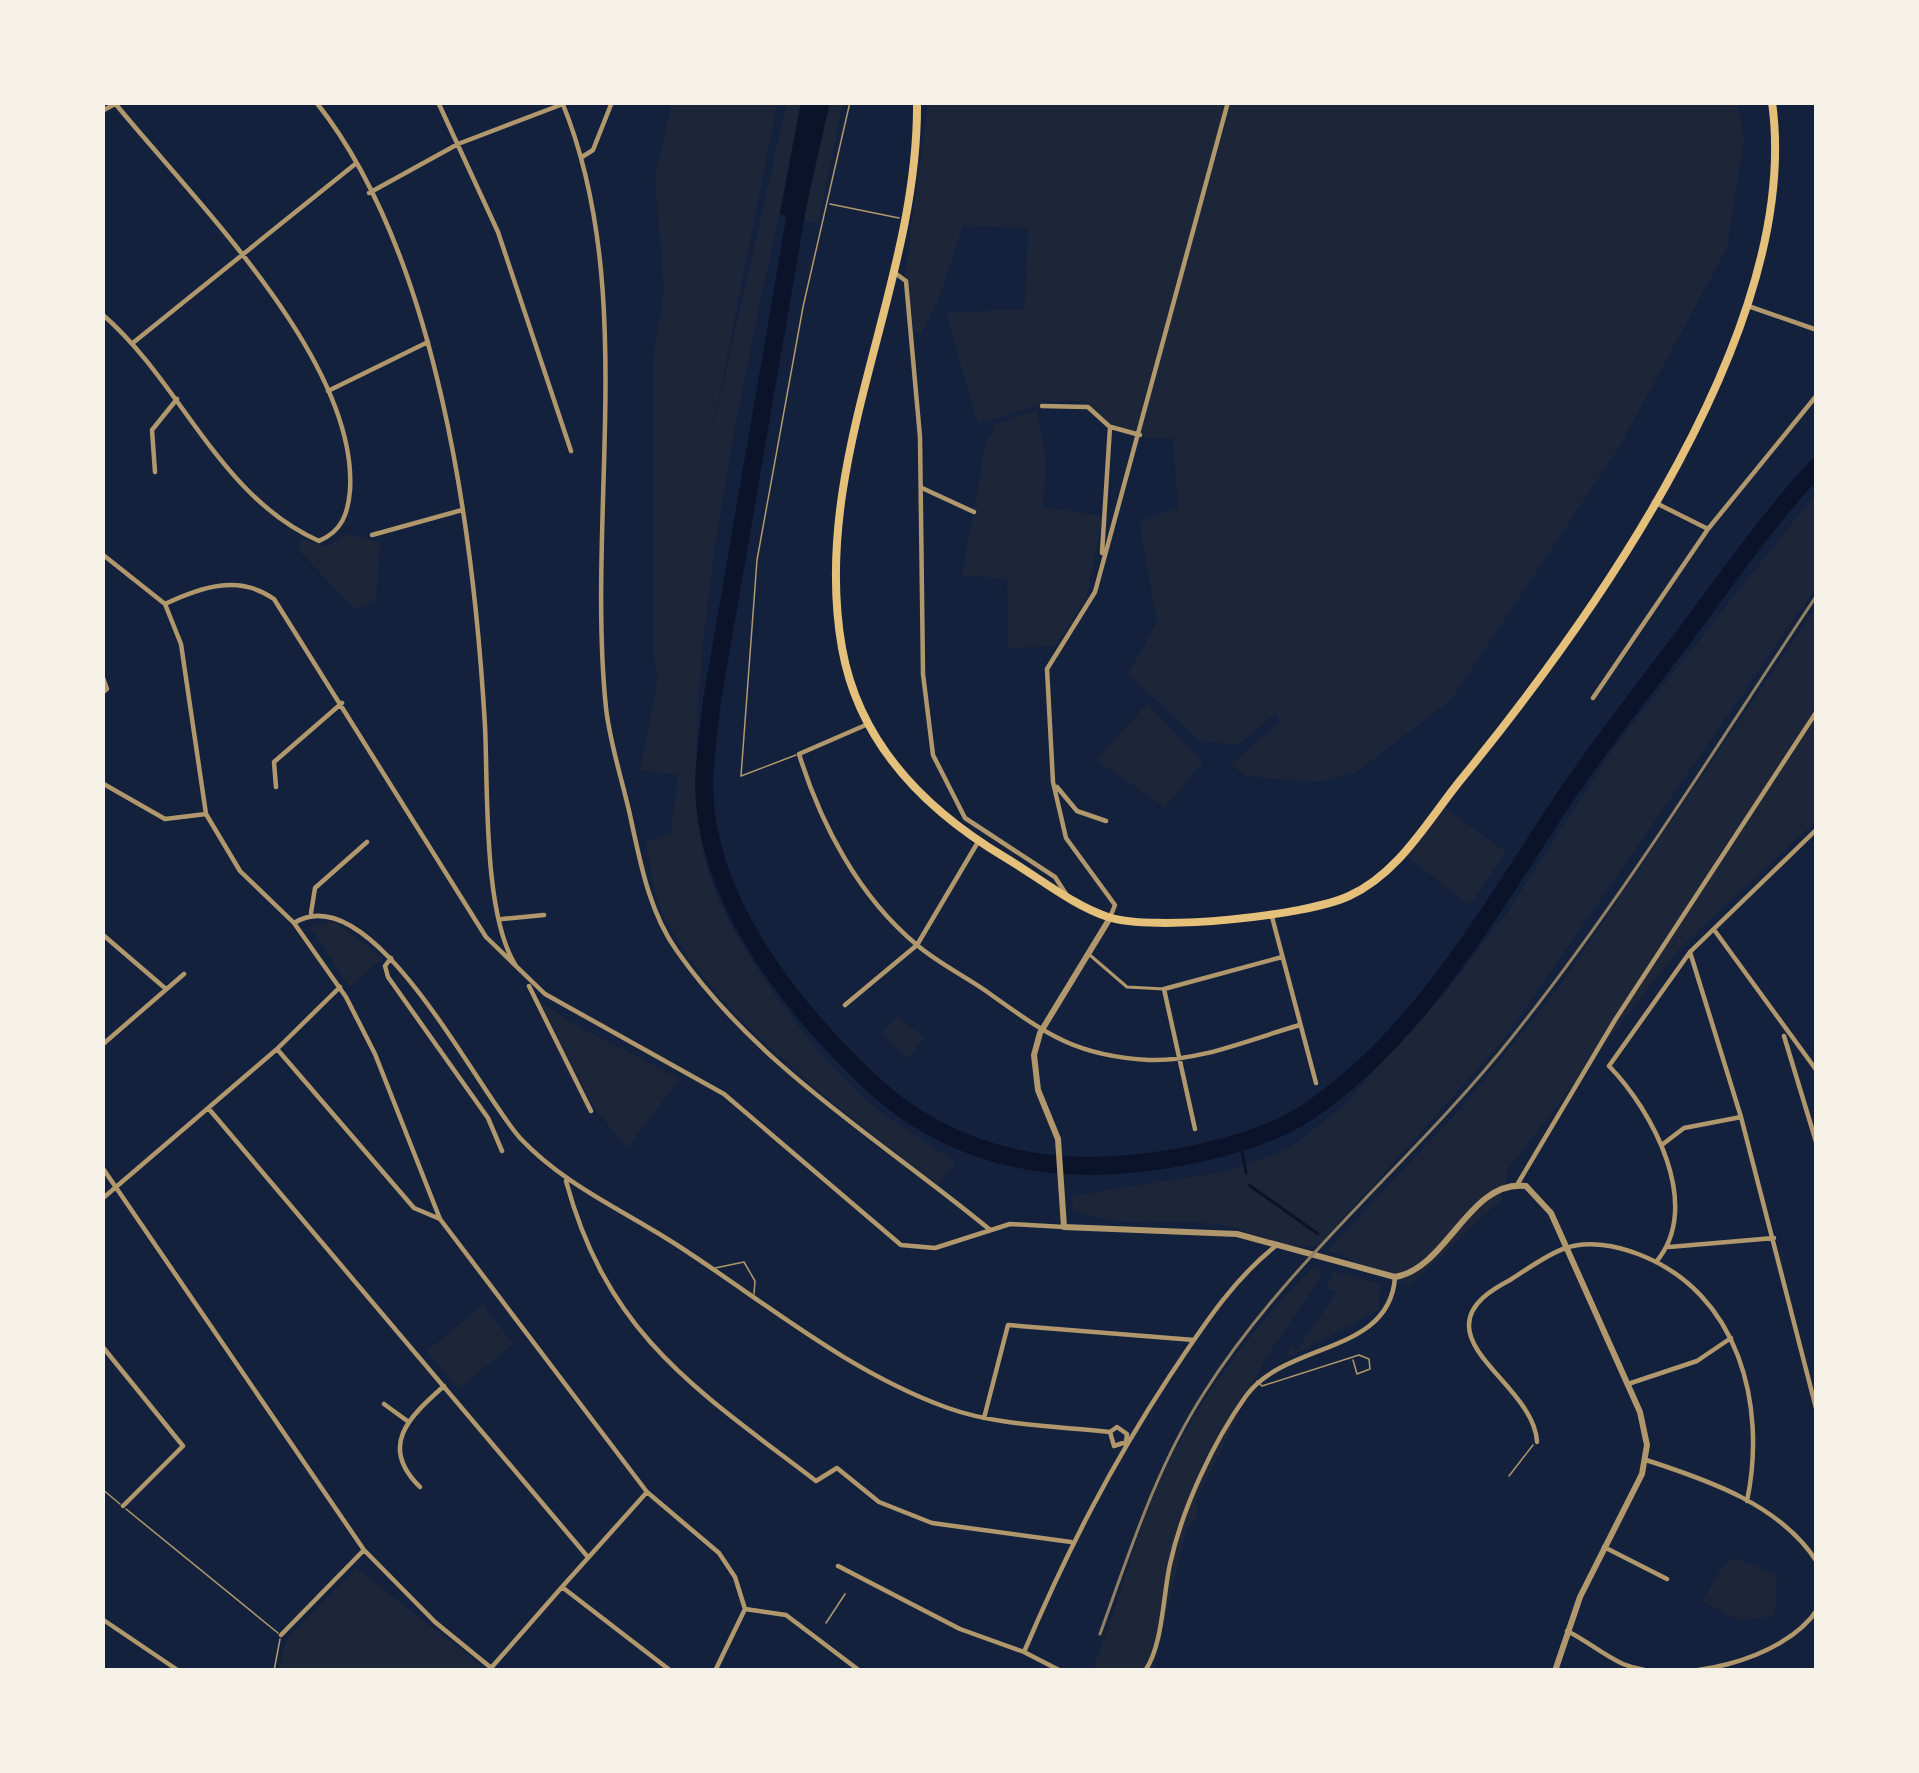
<svg xmlns="http://www.w3.org/2000/svg" width="1919" height="1773" font-family="Roboto,sans-serif">
<style>
.green{fill:#1d2539}
.water{fill:#0b132b}
.lines{fill:none;stroke-linecap:round;stroke-linejoin:round}
.stream{stroke:#0b132b;stroke-width:3}
.river{stroke:#0b132b;stroke-width:18}
.service{stroke:#b1986c;stroke-width:1.5}
.pedestrian{stroke:#b1986c;stroke-width:3}
.minor{stroke:#b1986c;stroke-width:4.5}
.tertiary{stroke:#b1986c;stroke-width:6}
.primary{stroke:#e5c07b;stroke-width:8}
.rail{stroke:#918062;stroke-width:3}
</style>
<rect width="100%" height="100%" fill="#14213d"/>
<path class="green" d="M672,102H778L711,437L787,102H801C764,300 712,494 699,695C696,758 691,833 716,894C745,961 811,1051 866,1100C892,1123 927,1142 956,1162L938,1184C851,1119 710,1013 663,914C653,893 650,866 646,843L671,832L678,775L640,770L658,677L653,650V360L664,290L655,177Z
M830,102H843L818,224L803,220Z
M928,102H1737L1744,139L1727,248L1619,447L1451,700L1355,773L1320,782L1246,776L1231,765L1280,721L1275,714L1238,745L1200,741L1128,674L1157,622L1139,521L1178,508L1173,438H1143L1144,434L1111,424L1084,401H1049L978,424L946,313L1025,309L1028,228L963,225L938,301L920,335L915,332L905,275Z
M1037,410L1046,460L1043,507L1103,516L1086,599L1055,646L1008,648L1007,579L962,575L987,436H992L993,425Z
M1817,492V586L1503,1041L1318,1246C1282,1250 1251,1228 1215,1224C1160,1218 1130,1232 1073,1209L1072,1196L1229,1171L1288,1149L1340,1109L1449,988L1509,910L1615,746Z
M347,534L380,543L376,600L356,609L299,551L300,538L327,547Z
M1817,606V820L1678,950L1508,1169L1501,1200L1410,1285L1328,1250L1461,1108L1559,987Z
M1147,704L1203,762L1165,807L1096,760Z
M1445,808L1506,852L1470,905L1406,856Z
M333,921L383,958L349,987L311,928Z
M539,1000L570,1022L680,1079L627,1148L593,1106Z
M898,1016L924,1038L908,1059L881,1033Z
M1313,1267L1322,1270L1317,1283L1265,1359L1196,1501L1198,1516L1186,1530L1153,1671H1092C1114,1620 1127,1565 1147,1512C1183,1419 1243,1338 1313,1267Z
M1333,1271L1380,1284L1379,1310L1288,1358L1291,1346L1297,1350L1337,1292L1327,1288Z
M483,1305L513,1344L458,1389L427,1351Z
M1735,1558L1777,1575L1775,1616L1738,1620L1702,1601L1722,1567Z
M356,1568L488,1671H278L286,1640Z"/>
<path class="water" d="M801,102H830L803,220L780,214Z"/>
<g class="lines">
<path class="stream" d="M1240,1140L1246,1173
M1249,1185L1318,1234"/>
<path class="river" d="M799,197L712,701C709,728 705,756 704,783C704,897 788,1003 866,1078C928,1138 1002,1165 1087,1166C1151,1166 1251,1149 1306,1113C1419,1038 1490,910 1563,800C1602,742 1646,687 1688,631C1729,576 1769,518 1817,467"/>
<path class="service" d="M830,204L899,218
M796,755L741,776L757,560L803,307L850,102
M715,1268L744,1262L755,1281L754,1294
M1257,1381L1262,1386L1359,1355L1369,1359L1370,1369L1357,1374L1353,1360
M1509,1476L1533,1445
M102,1489L120,1504
M126,1509L278,1633
M826,1623L845,1594
M274,1671L280,1639"/>
<path class="pedestrian" d="M1091,956L1127,987L1164,989"/>
<path class="minor" d="M316,102C438,255 474,535 485,726C488,788 483,915 516,966
M438,102L498,232L571,451
M562,102C639,289 586,512 606,708C610,744 622,779 630,815C640,861 649,912 677,951C759,1068 881,1140 989,1229
M102,111L115,104
M582,157L593,150L612,102
M369,193L458,144L563,104
M895,273L906,281L920,437L923,674L933,755L965,818L1055,877L1066,894
M1748,306L1817,330
M102,314C182,383 218,496 319,541C342,531 348,514 350,490C358,360 192,198 114,102
M134,342L354,165
M328,391L428,342
M1042,406L1088,407L1110,427L1102,553
M1111,427L1140,435
M155,472L152,430L177,399
M922,488L974,512
M1654,502L1708,529
M372,535L462,510
M102,554L165,604L181,644L206,814L240,871L294,923L346,997L375,1054L440,1219L647,1492L719,1553L735,1577L745,1609L715,1671
M165,604C201,587 239,574 274,599L486,937L545,994L724,1094L901,1245L935,1248L1010,1224L1064,1227
M102,675L107,689L102,693
M1593,698L1708,529L1817,395
M868,724L799,754C821,825 859,897 917,945C938,963 963,975 986,991C1045,1033 1074,1056 1149,1060C1199,1062 1253,1038 1300,1025
M102,783L165,819L206,814
M276,787L274,762L342,703
M1057,787L1077,811L1106,821
M311,913L315,888L367,842
M1271,913L1316,1083
M1111,915L1115,905L1066,838L1053,782L1047,669L1095,592L1228,102
M502,919L544,915
M294,923C372,874 476,1089 520,1138C564,1185 623,1210 677,1245C765,1302 848,1372 948,1408C998,1426 1057,1426 1110,1432L1117,1427L1127,1434L1126,1442L1114,1446L1110,1432
M1715,931L1817,1071
M102,934L166,989
M1690,952L1741,1117L1817,1412
M391,958L385,966L388,977L488,1118L502,1151
M529,986L591,1111
M845,1005L917,945L978,842
M1784,1036L1817,1145
M102,1045L184,974
M277,1049L414,1208L440,1219
M1609,1066L1690,952L1817,829
M1609,1066C1652,1110 1704,1206 1656,1262
M209,1109L587,1556
M1195,1129L1164,989L1282,957
M1663,1144L1684,1128L1741,1117
M102,1167L364,1550L435,1622L495,1671
M566,1181C608,1336 697,1390 816,1481L837,1468L879,1502L932,1523L1071,1542
M1517,1185L1615,1020L1817,711
M102,1199L277,1049L340,987
M1669,1247L1774,1238
M102,1346L183,1446L123,1506
M1628,1384L1697,1361L1731,1338
M384,1404L406,1420
M984,1418L1008,1325L1194,1340
M1537,1442C1535,1397 1468,1361 1469,1325C1469,1303 1493,1289 1510,1280C1528,1269 1547,1254 1566,1248C1588,1240 1617,1246 1638,1254C1739,1292 1767,1405 1747,1501
M1646,1460C1708,1480 1781,1505 1817,1562
M420,1487C378,1446 409,1417 444,1386
M647,1492L562,1587L671,1671
M1604,1547L1667,1579
M838,1566L960,1629L1024,1652
M745,1609L786,1615L860,1671
M102,1619L179,1671
M1567,1631C1586,1640 1603,1655 1623,1664C1678,1686 1784,1660 1817,1610
M281,1635L364,1550
M491,1668L562,1587
M1061,1671L1024,1652C1068,1549 1110,1467 1171,1374C1202,1328 1233,1279 1277,1245
M1145,1671C1163,1645 1163,1595 1170,1564C1182,1509 1213,1442 1246,1396C1286,1341 1390,1355 1395,1277"/>
<path class="tertiary" d="M1110,918L1040,1033L1034,1055L1038,1090L1058,1139L1064,1227L1237,1234L1395,1277C1448,1268 1469,1179 1526,1186L1551,1213L1640,1412L1647,1445L1642,1474L1580,1597L1555,1671"/>
<path class="primary" d="M917,102C919,286 809,461 842,648C859,744 925,810 1006,858C1038,877 1072,905 1108,917C1153,932 1306,916 1349,896C1398,874 1427,822 1459,782C1594,617 1803,325 1772,102"/>
<path class="rail" d="M1100,1634C1130,1551 1156,1468 1204,1393C1288,1260 1416,1159 1513,1036C1624,897 1718,743 1817,595"/>
</g>
<rect width="1919" height="1773" fill="none" stroke="#f6f1e7" stroke-width="210"/>
</svg>
